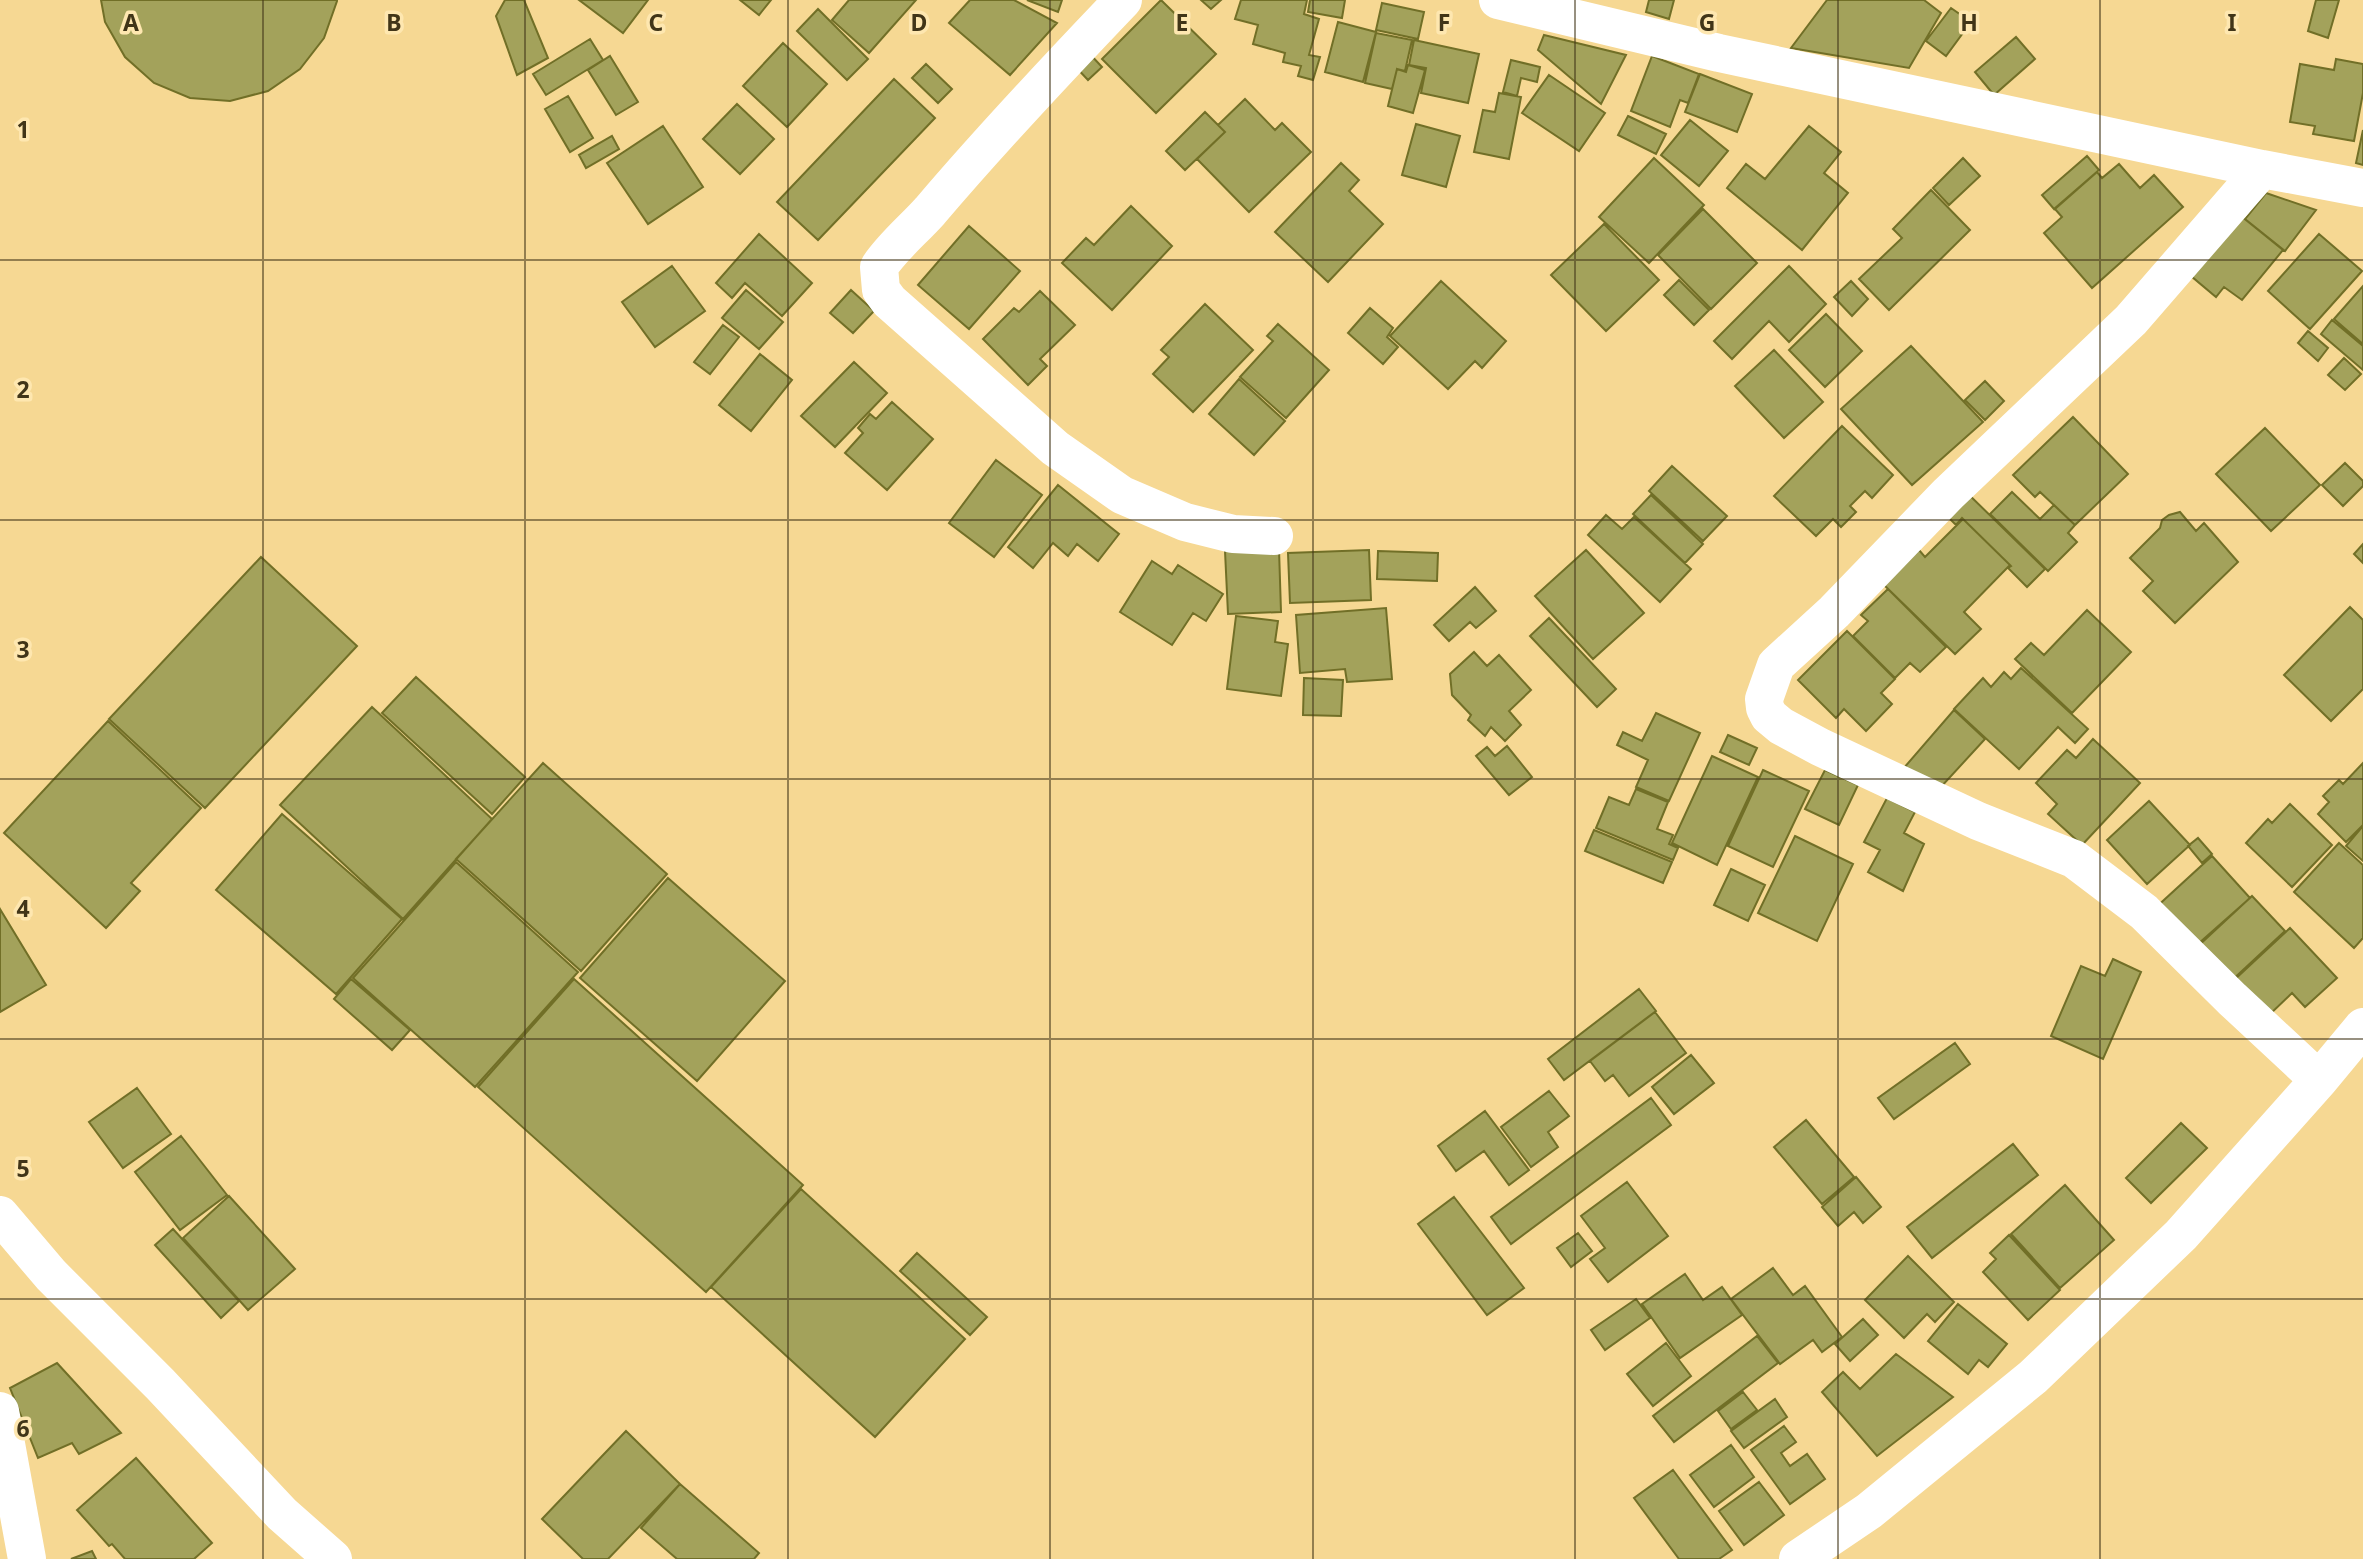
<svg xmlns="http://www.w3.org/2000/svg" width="2363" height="1559" font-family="'Noto Sans',sans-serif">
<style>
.building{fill:#a3a25b;stroke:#716f27;stroke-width:2}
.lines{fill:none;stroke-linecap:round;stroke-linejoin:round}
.minor{stroke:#fff;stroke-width:38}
.grid{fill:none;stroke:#413518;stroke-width:2;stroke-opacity:0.55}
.grid-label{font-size:23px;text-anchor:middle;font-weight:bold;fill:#413518;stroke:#fee7b0;stroke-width:7;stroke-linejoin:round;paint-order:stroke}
</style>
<rect width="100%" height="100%" fill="#f6d893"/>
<path class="building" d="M101,0H337V1L324,38L300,69L268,91L230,101L190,98L154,83L125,57L105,22Z
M505,0H524L548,58L517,75L496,16Z
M579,0H648L623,33Z
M740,0H771L759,15Z
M849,0H916L869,53L832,20Z
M970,0H1014L1057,23L1010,75L949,23Z
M1027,0H1062L1058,12Z
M1161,0L1216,54L1156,113L1102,59Z
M1201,0H1221L1211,9Z
M1241,0H1307L1304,14L1319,19L1309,55L1320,57L1313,80L1298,76L1301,66L1283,62L1285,53L1253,44L1258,25L1235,19Z
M1310,0H1345L1342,18L1308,12Z
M1649,0H1674L1669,19L1646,12Z
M1827,0H1924L1941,13L1909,68L1791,48Z
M2316,0H2339L2328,38L2308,31Z
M1382,3L1424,12L1418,39L1376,30Z
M1951,8L1971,22L1946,56L1926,41Z
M818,9L868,59L847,80L797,31Z
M1338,22L1376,32L1363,82L1325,72Z
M1376,33L1412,40L1405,71L1397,69L1392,89L1365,83Z
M1544,35L1626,55L1601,104L1538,50Z
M2016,37L2035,59L1994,95L1975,72Z
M590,39L603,60L546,95L533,74Z
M1414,40L1479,54L1468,103L1421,93L1426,68L1409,65Z
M783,43L827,84L787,127L743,86Z
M1087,51L1102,67L1088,80L1073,64Z
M610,56L638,102L616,115L588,70Z
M1652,56L1699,74L1688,103L1680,100L1670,127L1631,111Z
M2336,59L2363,64V93L2354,141L2313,134L2315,126L2290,122L2300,64L2334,70Z
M1511,60L1540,67L1537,82L1521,78L1517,96L1503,92Z
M926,64L952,89L938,103L912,78Z
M1408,65L1425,70L1413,113L1388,106L1397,69L1406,72Z
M1700,74L1752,94L1737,132L1685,112Z
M1549,75L1605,113L1579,151L1522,113Z
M894,79L935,118L818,240L777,202Z
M1499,93L1521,97L1509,159L1474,152L1483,110L1495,112Z
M568,96L593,138L570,152L545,109Z
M1245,99L1275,130L1282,123L1311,152L1249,212L1197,159L1225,132L1218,125Z
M737,104L774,139L740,174L703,139Z
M1205,112L1225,132L1185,170L1166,151Z
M1628,116L1666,134L1656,154L1618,135Z
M1690,120L1728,151L1699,186L1661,155Z
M1416,124L1460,136L1446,187L1402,175Z
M663,126L703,187L648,224L607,163Z
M1809,126L1841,152L1824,173L1848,193L1802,250L1727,188L1746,164L1765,179Z
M2363,130V165L2356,163Z
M612,136L619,149L586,168L579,155Z
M2087,156L2099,170L2054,209L2042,195Z
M1654,158L1704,205L1649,263L1599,217Z
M1963,158L1980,176L1949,205L1933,188Z
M1341,163L1359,180L1349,191L1383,224L1328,282L1275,232Z
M2119,164L2140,188L2154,175L2183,207L2092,288L2044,233L2062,217L2055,209L2097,172L2102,178Z
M1931,190L1970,230L1889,310L1859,279L1902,238L1893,229Z
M2266,193L2316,210L2285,251L2245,219Z
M1131,206L1172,246L1112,310L1062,263L1086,238L1094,245Z
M1703,209L1757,263L1711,309L1658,255Z
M2241,216L2283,250L2242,300L2224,287L2216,297L2191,276Z
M1604,224L1659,280L1606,331L1551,275Z
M969,226L1020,271L969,329L918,285Z
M759,234L812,283L782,316L745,283L732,298L716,283Z
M2319,234L2362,271L2310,329L2268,291Z
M672,266L705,311L655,347L622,302Z
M1789,266L1826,304L1789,342L1769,321L1732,359L1714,341Z
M1679,280L1709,310L1694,325L1664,295Z
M1441,281L1506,341L1482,368L1475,361L1448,389L1390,336Z
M1851,281L1868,299L1852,316L1834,297Z
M2363,286V344L2334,319Z
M746,290L783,322L759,349L722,318Z
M851,290L874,311L853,333L830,313Z
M1040,291L1075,325L1040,359L1047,366L1028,385L983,339L1014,308L1019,312Z
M1205,304L1253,350L1193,412L1153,374L1169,357L1161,350Z
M1370,308L1393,328L1387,337L1398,347L1383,364L1348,333Z
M1826,314L1862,351L1825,387L1789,350Z
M2332,320L2363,346V370L2321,334Z
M1278,324L1329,370L1286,418L1240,377L1273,341L1267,336Z
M723,325L739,337L710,374L694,362Z
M2308,331L2328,348L2318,361L2298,343Z
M1911,346L1983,422L1912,485L1841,409Z
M1774,350L1823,402L1784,438L1735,386Z
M760,354L792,380L751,431L719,405Z
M2344,358L2361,374L2345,390L2328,375Z
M854,362L887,393L835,447L801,416Z
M1239,379L1285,421L1254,455L1209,414Z
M1985,381L2004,401L1985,420L1965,400Z
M892,402L933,439L887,490L845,453L863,433L858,428L870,414L876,419Z
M2073,417L2128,474L2075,525L2040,492L2035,497L2013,475Z
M1842,426L1893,475L1872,498L1865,491L1850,506L1856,512L1841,527L1833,519L1816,536L1774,496Z
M2265,428L2320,485L2271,531L2216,474Z
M996,460L1042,495L994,557L949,523Z
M2345,463L2363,481V486L2343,506L2322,485Z
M1672,466L1727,516L1703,541L1649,491Z
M1058,485L1119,534L1098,561L1077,544L1068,556L1053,543L1033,568L1008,547Z
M1961,487L2045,569L2027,587L2008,568L2011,566L1962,518L1956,525L1940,509Z
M2012,492L2040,519L2054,505L2075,525L2068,533L2077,542L2048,571L1990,514Z
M1651,495L1703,544L1685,563L1633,514Z
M2180,512L2196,531L2204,523L2238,562L2175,623L2143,591L2153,581L2130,558L2160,528L2162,520L2169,515Z
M1606,515L1622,529L1634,517L1691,569L1660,602L1588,535Z
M1963,519L2010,565L1964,612L1981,629L1955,654L1884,585L1919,550L1925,557Z
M2363,544V563L2354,554Z
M1279,549L1281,612L1228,614L1225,551Z
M1369,550L1371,600L1290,603L1288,553Z
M1586,550L1644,613L1593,659L1535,596Z
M1378,551L1438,553L1437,581L1377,579Z
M261,557L357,646L205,808L109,719Z
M1152,561L1172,574L1178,565L1223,594L1206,621L1193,613L1172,645L1120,612Z
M1475,587L1496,611L1476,628L1470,622L1449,641L1434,625Z
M1888,589L1946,647L1920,672L1910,663L1895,678L1853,636L1868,621L1861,615Z
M2350,607L2363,620V689L2331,721L2284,675Z
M1386,608L1392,679L1347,682L1345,669L1300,673L1296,615Z
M2087,610L2131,652L2072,713L2015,659L2031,643L2044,655Z
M1236,616L1278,621L1275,642L1288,644L1281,696L1227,689Z
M1549,618L1616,689L1597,707L1530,636Z
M1847,631L1895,679L1881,693L1892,704L1866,731L1844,709L1836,718L1798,680Z
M1474,652L1487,666L1499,655L1531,690L1509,711L1521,725L1505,741L1491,727L1485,736L1468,720L1471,715L1452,695L1450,674Z
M2021,668L2088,729L2075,743L2058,727L2019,769L1954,709L1983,678L1991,687L2004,672L2011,679Z
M416,677L525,777L492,814L382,713Z
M1304,678L1343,680L1341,716L1303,715Z
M372,707L492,819L403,919L280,805Z
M1954,710L1985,739L1940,788L1903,769Z
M1656,713L1700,733L1669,801L1636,787L1648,760L1617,745L1623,732L1642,741Z
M108,721L201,808L131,883L140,891L106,928L4,833Z
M1728,735L1757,748L1749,765L1720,752Z
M2093,739L2140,783L2082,845L2048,814L2057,804L2036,783L2067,750L2076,758Z
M1507,746L1532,777L1509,795L1476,756L1487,747L1495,756Z
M1712,756L1758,777L1717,865L1672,843Z
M543,763L667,874L581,971L456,859Z
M2363,763V825L2346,842L2318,814L2329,802L2323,796L2339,780L2343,784Z
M1763,770L1809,791L1773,867L1728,846Z
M1825,770L1858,785L1839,825L1805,809Z
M1636,789L1668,802L1657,829L1673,835L1669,844L1678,848L1673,860L1596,828L1609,797L1629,805Z
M1887,798L1915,812L1904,833L1924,844L1903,891L1868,872L1880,850L1864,842Z
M2149,801L2190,845L2147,884L2107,840Z
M2290,804L2332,845L2292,887L2246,843L2268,819L2272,823Z
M282,814L402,919L336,994L216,890Z
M2363,826V861L2346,846Z
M1594,830L1672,862L1663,883L1585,851Z
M1795,836L1853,864L1817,941L1758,913Z
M2198,838L2212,854L2202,863L2188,846Z
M2339,843L2363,865V938L2354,948L2294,892Z
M2212,856L2250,898L2198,944L2152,911Z
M456,862L578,972L475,1087L353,978Z
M1731,869L1765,885L1748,921L1714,905Z
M668,878L785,981L697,1081L580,978Z
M2252,896L2285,931L2229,983L2196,948Z
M0,909L46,985L0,1012Z
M2290,928L2337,978L2305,1007L2292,993L2266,1018L2232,982Z
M2113,959L2141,972L2103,1059L2051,1036L2081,966L2105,976Z
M351,979L410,1030L392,1050L334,999Z
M574,979L803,1185L706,1292L478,1087Z
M1639,989L1656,1011L1564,1080L1548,1059Z
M1655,1012L1686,1053L1629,1096L1613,1075L1605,1081L1590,1061Z
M1955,1043L1970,1064L1894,1119L1878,1098Z
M1691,1055L1714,1083L1674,1114L1652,1087Z
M137,1088L171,1134L123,1168L89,1122Z
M1549,1091L1569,1116L1548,1132L1558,1147L1531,1167L1501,1127Z
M1651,1098L1671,1125L1511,1244L1491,1217Z
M1485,1111L1529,1170L1509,1185L1484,1151L1456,1171L1438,1146Z
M1806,1120L1854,1177L1822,1204L1774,1147Z
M2181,1123L2207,1148L2151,1203L2126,1178Z
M181,1136L227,1195L180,1230L135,1172Z
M2013,1144L2038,1175L1932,1258L1907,1227Z
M1856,1177L1881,1207L1863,1223L1854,1212L1838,1226L1822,1207Z
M1627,1182L1668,1236L1608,1282L1590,1259L1605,1248L1581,1216Z
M2065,1185L2114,1240L2060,1288L2011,1234Z
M801,1189L965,1339L875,1437L711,1287Z
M229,1196L295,1269L248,1310L183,1238Z
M1454,1197L1524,1288L1487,1315L1418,1224Z
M173,1229L239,1301L221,1318L155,1245Z
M1578,1233L1592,1251L1571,1267L1557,1248Z
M2009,1235L2060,1290L2028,1320L1983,1272L1996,1259L1990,1253Z
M917,1253L987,1317L970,1335L900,1271Z
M1908,1256L1954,1302L1935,1322L1927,1314L1904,1338L1865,1300Z
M1773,1268L1793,1295L1805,1286L1842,1337L1822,1352L1813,1340L1780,1364L1731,1299Z
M1685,1274L1703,1300L1722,1287L1742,1315L1680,1358L1642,1304Z
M1636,1299L1650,1318L1605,1350L1591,1330Z
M1958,1304L2007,1344L1988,1367L1979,1360L1968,1374L1928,1341Z
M1863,1319L1878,1335L1850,1361L1835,1344Z
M1757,1336L1778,1363L1674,1442L1653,1416Z
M1666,1343L1691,1376L1653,1406L1627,1374Z
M1896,1354L1953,1397L1877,1456L1822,1392L1843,1372L1860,1389Z
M57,1363L121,1433L79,1454L72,1443L38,1458L10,1388Z
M1743,1392L1757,1410L1731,1429L1718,1411Z
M1775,1399L1787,1417L1744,1448L1731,1431Z
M1784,1426L1796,1442L1781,1453L1790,1466L1807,1454L1825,1479L1790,1504L1751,1450Z
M626,1431L680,1484L608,1559H583L542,1519Z
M1731,1445L1754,1477L1714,1507L1690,1475Z
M136,1458L212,1543L194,1559H125L112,1544L109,1546L77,1510Z
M1673,1470L1732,1550L1719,1559H1679L1634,1498Z
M1759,1482L1784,1515L1744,1545L1719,1511Z
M680,1484L759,1553L754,1559H677L641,1528Z
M92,1551L96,1559H71Z"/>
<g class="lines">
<path class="minor" d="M1123,0C1057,69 992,138 930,211C913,230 893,246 879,267L881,290L889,301L1055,448L1122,495L1185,522L1233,534L1274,536
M1498,0L1719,53L2262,169L2363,188
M2262,169L2131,320L1948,494L1834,612L1776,665L1764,699L1765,708L1769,716L1781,726L1820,747L1978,821L2074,859L2144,912L2232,999L2319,1080
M0,1215L51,1275L160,1384L282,1514L333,1559
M0,1411L27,1559
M1798,1559L1869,1511L2033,1377L2181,1235L2319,1080L2363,1027"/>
</g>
<path class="grid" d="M263,0V1559M525,0V1559M788,0V1559M1050,0V1559M1313,0V1559M1575,0V1559M1838,0V1559M2100,0V1559M0,260H2363M0,520H2363M0,779H2363M0,1039H2363M0,1299H2363"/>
<g class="grid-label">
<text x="131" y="31">A</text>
<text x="394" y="31">B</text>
<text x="656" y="31">C</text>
<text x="919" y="31">D</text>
<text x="1182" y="31">E</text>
<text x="1444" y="31">F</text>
<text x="1707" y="31">G</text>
<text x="1969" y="31">H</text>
<text x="2232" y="31">I</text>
<text x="23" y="138">1</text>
<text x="23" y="398">2</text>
<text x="23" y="658">3</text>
<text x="23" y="917">4</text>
<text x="23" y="1177">5</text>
<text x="23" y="1437">6</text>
</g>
</svg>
